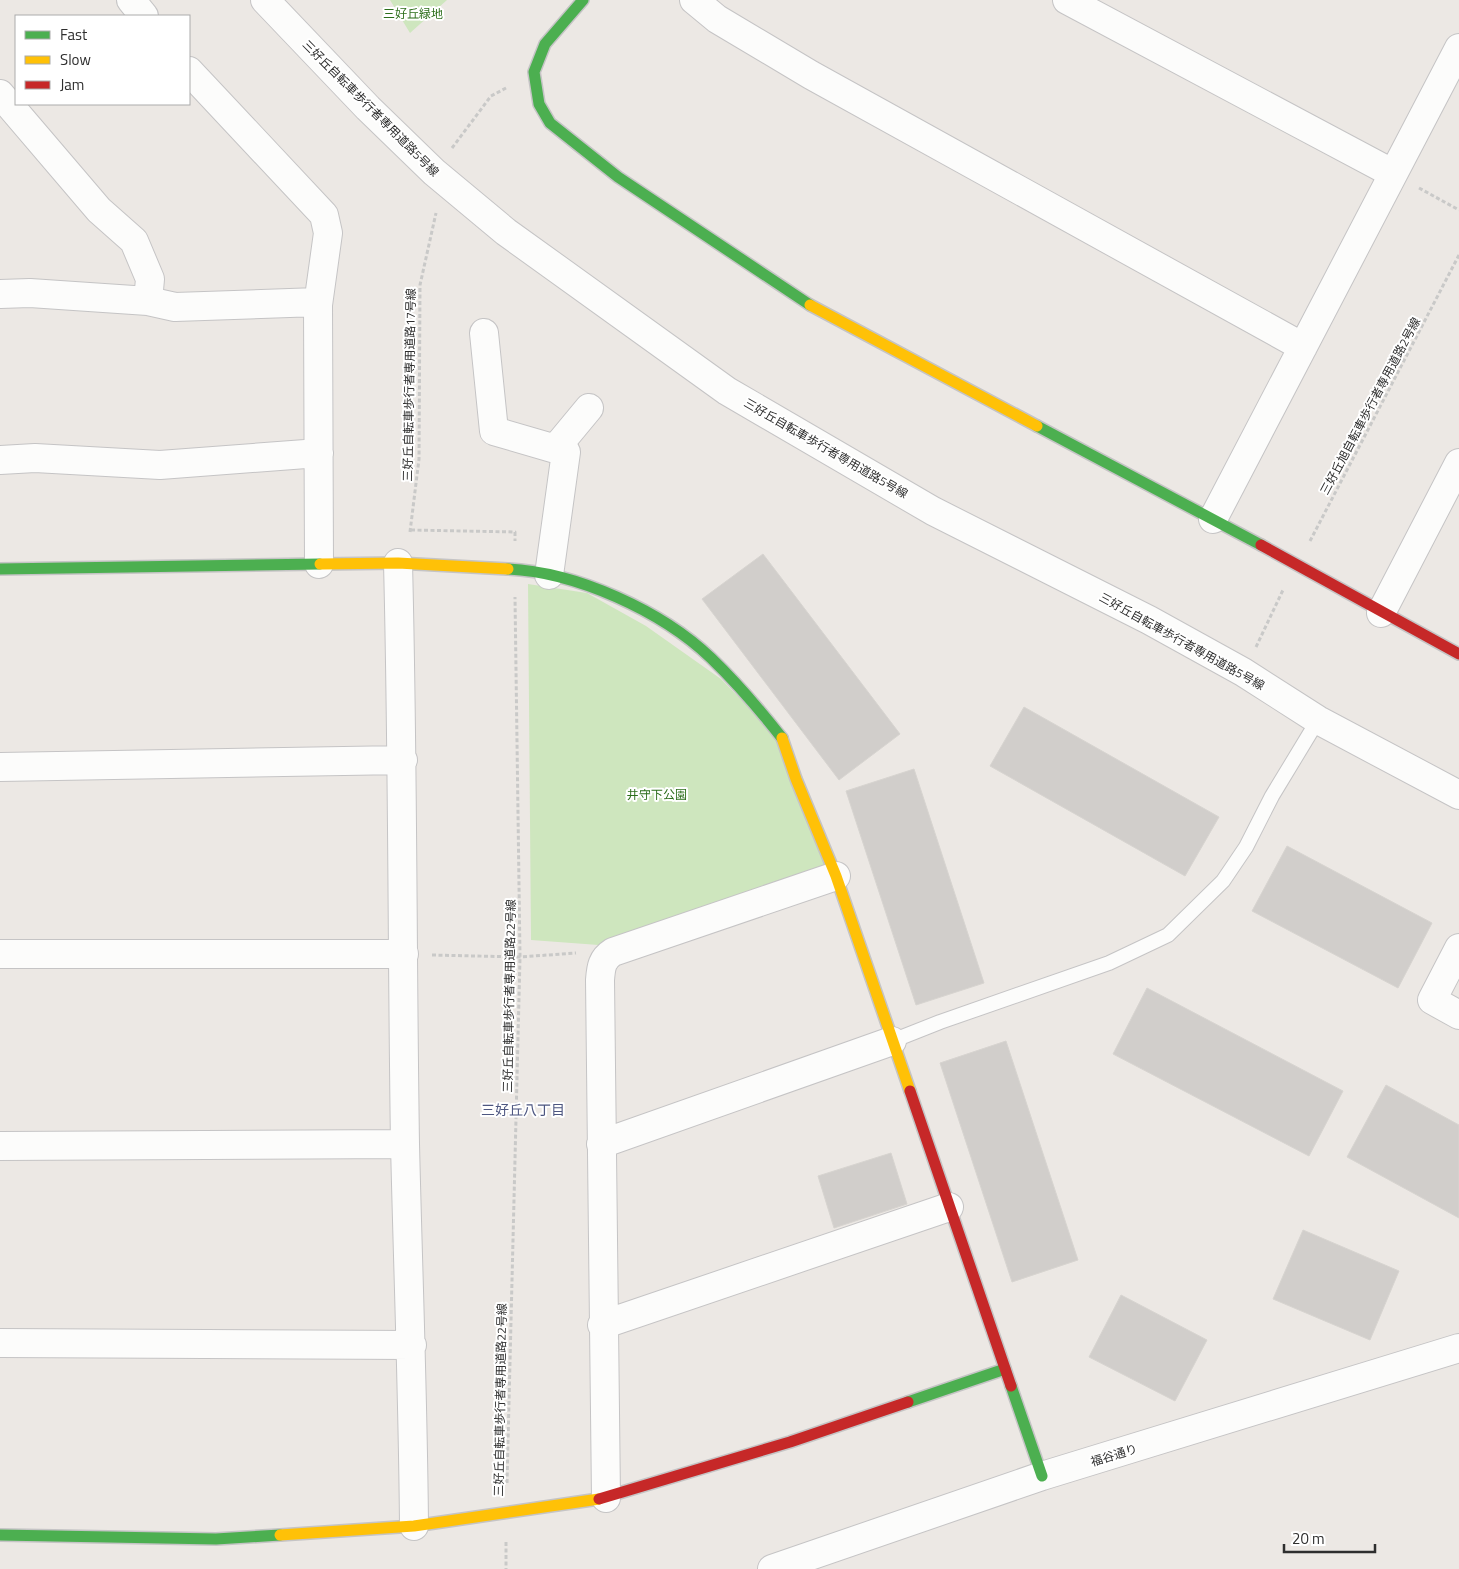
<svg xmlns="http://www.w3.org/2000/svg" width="1459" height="1569" font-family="'Titillium Web','Noto Sans JP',sans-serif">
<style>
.green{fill:#cee6be}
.building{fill:#d1cecb;stroke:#d7d4d0}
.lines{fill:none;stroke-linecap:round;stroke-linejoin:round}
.lane-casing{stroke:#c5c4c5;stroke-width:16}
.street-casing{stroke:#c5c4c5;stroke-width:30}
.fast-casing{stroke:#c5c4c5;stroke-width:14}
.slow-casing{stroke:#c5c4c5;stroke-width:14}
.jam-casing{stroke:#c5c4c5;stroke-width:14}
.path{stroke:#c9c9c8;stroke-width:3;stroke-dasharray:4 2.5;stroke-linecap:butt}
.lane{stroke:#fcfcfb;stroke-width:14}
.street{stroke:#fcfcfb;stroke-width:28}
.fast{stroke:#4caf50;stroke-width:11}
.slow{stroke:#ffc107;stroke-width:11}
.jam{stroke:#c62828;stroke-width:11}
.labels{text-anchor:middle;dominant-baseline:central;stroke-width:4;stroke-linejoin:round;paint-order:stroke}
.park-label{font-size:12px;fill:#2c6e1b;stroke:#fff}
.street-label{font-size:12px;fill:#2e2e2e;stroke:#fff}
.neighbourhood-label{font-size:14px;fill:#4d5680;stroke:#fff}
</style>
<rect width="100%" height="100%" fill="#ece8e4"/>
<path class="green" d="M390,0H447L410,33Z
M528,584L587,593L646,626L721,679L774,733L837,864L612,946L531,940Z"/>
<path class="building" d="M763,554L900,734L839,780L702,599Z
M1024,707L1219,817L1185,876L990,766Z
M914,769L984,983L916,1005L846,791Z
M1287,846L1432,923L1398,988L1252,911Z
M1147,988L1343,1091L1309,1156L1113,1054Z
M1006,1041L1078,1260L1012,1282L940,1063Z
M1386,1085L1459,1125V1218L1347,1157Z
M891,1153L907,1204L834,1228L818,1176Z
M1303,1230L1399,1271L1370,1340L1273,1299Z
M1121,1295L1207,1340L1175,1401L1089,1357Z"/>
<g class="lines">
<defs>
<path id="lane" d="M892,1041L940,1022L1109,963L1168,935L1223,881L1246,847L1272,796L1318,720"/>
<path id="street" d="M131,0L144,16
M265,0L368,108L434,172L506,232L727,391L933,511L1149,620L1243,672L1318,720L1459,795
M694,0L717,19L811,75L1303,347
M1067,0L1392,173
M189,71L324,215L328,233L318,305L319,564
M0,94L99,210L134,241L150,279L148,301
M0,294L30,293L148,301L175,307L318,302
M484,333L494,431L566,452L549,575
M555,449L589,408
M0,460L35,458L160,465L319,453
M1213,519L1459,48
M398,563C403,756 402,950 405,1144C408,1271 413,1398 414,1526
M1381,613L1459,463
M0,767L403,760
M1459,948L1432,1000L1459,1015
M0,954H404
M601,1144L892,1041
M0,1146L405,1144
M602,1325L949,1207
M0,1343L412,1345
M606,1498L600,980C601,967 602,959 613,952L836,876
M772,1569L1042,1476L1459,1348"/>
<path id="fast" d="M583,0L545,44L534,72L539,104L550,123L618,177L810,305
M1037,426L1261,545
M0,569L320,564
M508,569C576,572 662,611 711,658C737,683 760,710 782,738
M1011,1386L1042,1476
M908,1402L1005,1369
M0,1535L216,1539L280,1535"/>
<path id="slow" d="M810,305L1037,426
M320,564L398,563L508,569
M782,738L796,779L836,876L910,1091
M280,1535L414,1526L599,1499"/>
<path id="jam" d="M1261,545L1459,654
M910,1091L1011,1386
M599,1499L790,1442L908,1402"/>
</defs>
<use href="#lane" class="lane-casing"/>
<use href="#street" class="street-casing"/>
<use href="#fast" class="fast-casing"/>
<use href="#slow" class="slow-casing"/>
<use href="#jam" class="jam-casing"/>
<path class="path" d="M452,148L491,96L508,87
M1419,188L1459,210
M411,530L515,532V541
M410,532L419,459L420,285L436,213
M1310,541L1459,255
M1256,647L1283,590
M432,955L520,957L576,953
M507,1483L520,957L515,597
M506,1542V1569"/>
<use href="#lane" class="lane"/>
<use href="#street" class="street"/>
<use href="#fast" class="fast"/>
<use href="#slow" class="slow"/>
<use href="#jam" class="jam"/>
</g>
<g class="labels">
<g class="park-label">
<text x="413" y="13">三好丘緑地</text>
<text x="657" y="794">井守下公園</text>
</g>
<g class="street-label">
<text transform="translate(371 108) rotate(45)">三好丘自転車歩行者専用道路5号線</text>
<text transform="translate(409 385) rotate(-89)">三好丘自転車歩行者専用道路17号線</text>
<text transform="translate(1370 406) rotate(-62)">三好丘旭自転車歩行者専用道路2号線</text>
<text transform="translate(826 448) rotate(30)">三好丘自転車歩行者専用道路5号線</text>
<text transform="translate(1182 641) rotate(29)">三好丘自転車歩行者専用道路5号線</text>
<text transform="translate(509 996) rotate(-89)">三好丘自転車歩行者専用道路22号線</text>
<text transform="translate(500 1400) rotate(-89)">三好丘自転車歩行者専用道路22号線</text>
<text transform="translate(1114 1455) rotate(-17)">福谷通り</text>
</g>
<g class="neighbourhood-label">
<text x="523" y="1109">三好丘八丁目</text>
</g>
</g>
<rect x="15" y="15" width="175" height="90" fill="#ffffff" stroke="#ababab"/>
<rect x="25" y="31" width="25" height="8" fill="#4caf50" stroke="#ababab"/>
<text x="60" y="40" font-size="15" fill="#2e2e2e">Fast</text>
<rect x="25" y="56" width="25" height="8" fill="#ffc107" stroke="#ababab"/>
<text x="60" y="65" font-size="15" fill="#2e2e2e">Slow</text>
<rect x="25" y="81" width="25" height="8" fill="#c62828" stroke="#ababab"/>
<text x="60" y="90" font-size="15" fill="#2e2e2e">Jam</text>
<path d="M1284 1544v8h91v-8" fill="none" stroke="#2e2e2e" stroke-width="2.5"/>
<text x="1292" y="1544" font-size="15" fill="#2e2e2e" stroke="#ffffff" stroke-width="4" paint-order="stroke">20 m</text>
</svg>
